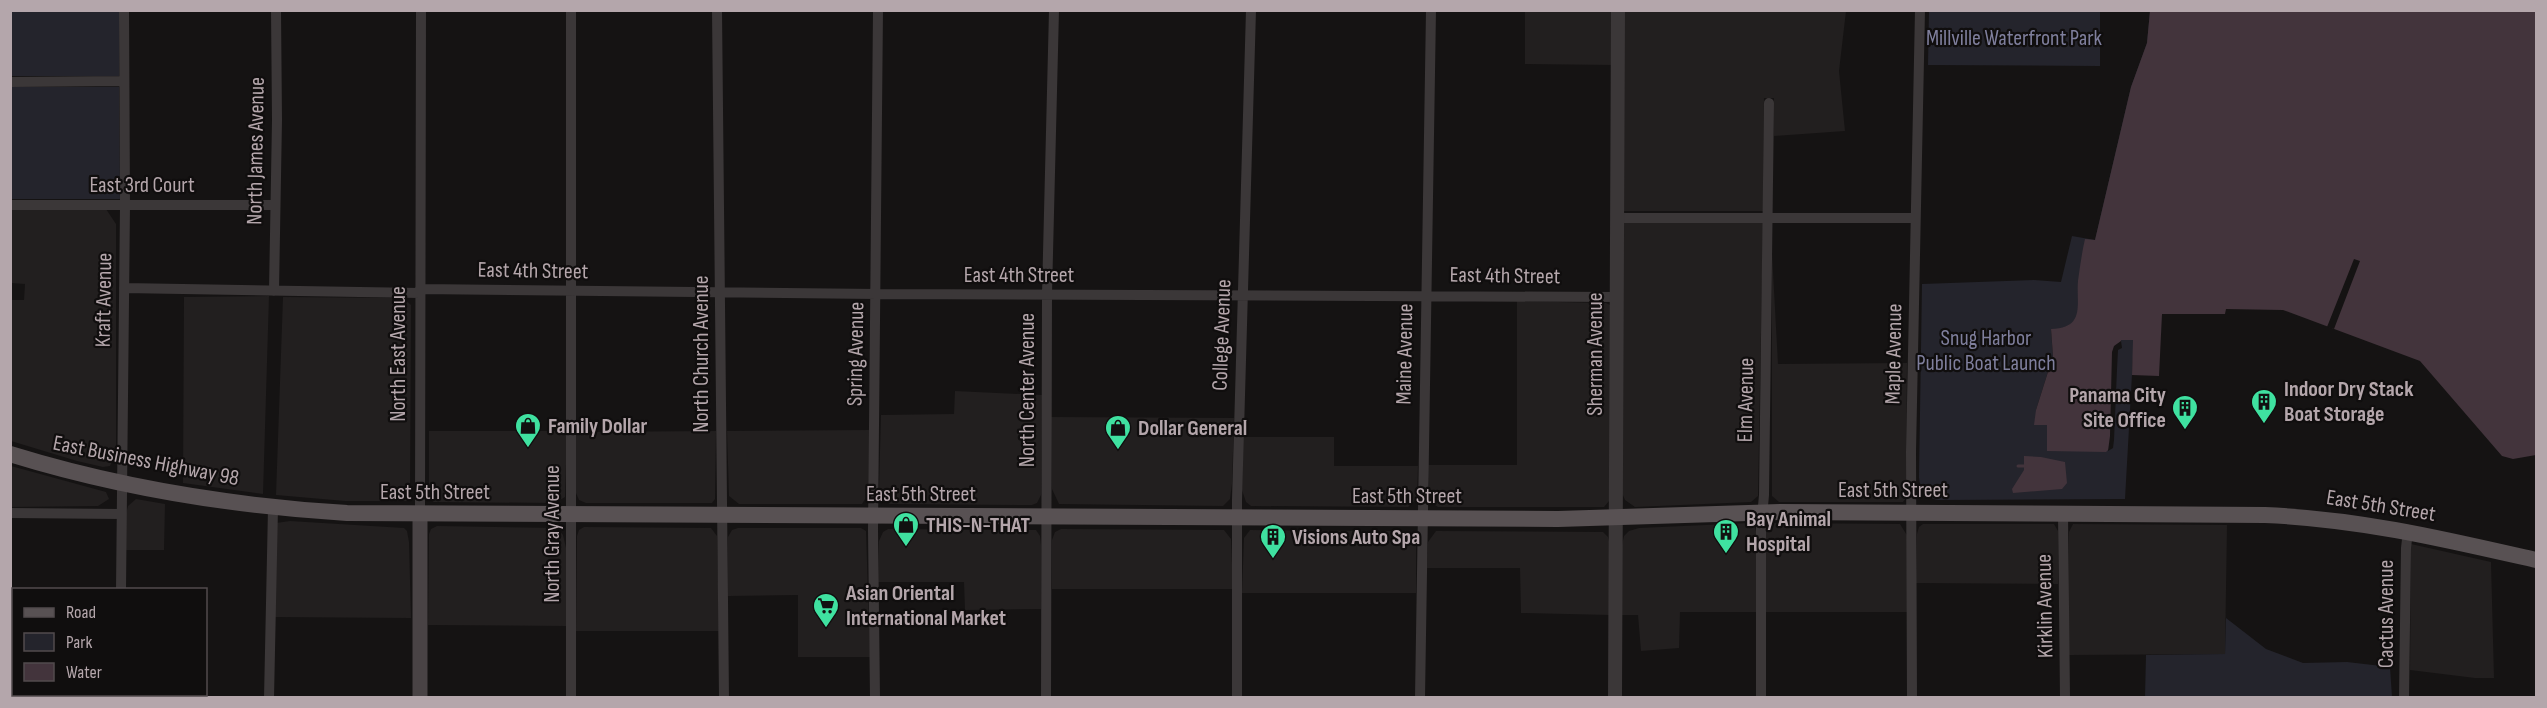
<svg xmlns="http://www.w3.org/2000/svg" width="2547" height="708" font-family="'Sofia Sans Condensed',sans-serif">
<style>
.built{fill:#221f1f}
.green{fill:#24242c}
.water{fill:#43343c}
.pier{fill:#151313}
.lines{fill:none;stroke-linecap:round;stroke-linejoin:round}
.stream{stroke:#43343c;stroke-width:3}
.minor{stroke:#3b3738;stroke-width:10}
.tertiary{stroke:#3b3738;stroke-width:14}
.secondary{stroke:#494345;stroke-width:15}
.primary{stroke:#585153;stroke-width:16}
.labels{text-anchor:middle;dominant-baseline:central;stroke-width:4.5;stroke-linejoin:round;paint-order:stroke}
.park-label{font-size:22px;fill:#7f7f9d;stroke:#100e0e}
.street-label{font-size:22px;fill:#b4a6ab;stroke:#100e0e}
.poi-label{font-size:22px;font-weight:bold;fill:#b4a6ab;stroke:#100e0e;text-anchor:start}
</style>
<rect width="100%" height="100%" fill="#151313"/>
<path class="built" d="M1525,11H1614V65L1525,64Z
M1624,11H1846L1839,71L1845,131L1774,136V98H1764L1763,211H1623Z
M11,209H106L116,224V452L110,466L103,467L77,461L11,441L10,300H24L25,284L11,283Z
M1623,223H1763L1758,496L1751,502L1635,507L1625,500L1622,493Z
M1772,253L1778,364L1907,363L1906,498L1903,502H1779L1772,496Z
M269,296L263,494L183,483L184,297Z
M283,297L403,298L411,305L410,495L407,501H345L276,495Z
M1517,301L1606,303L1610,305L1609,501L1604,507H1438L1429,501L1428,465H1517Z
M955,391L1042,395L1041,495L1037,503L1032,505L890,504L884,501L879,488L881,415L954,414Z
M1051,417L1234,418L1232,484L1230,499L1223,506L1059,504L1052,489Z
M871,430L870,491L862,504H739L729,496L727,431Z
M429,431H567L565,497L555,503L433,502L429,495Z
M716,431L715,499L712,503H586L579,500L576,493V432Z
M1243,437H1334V466H1418L1417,499L1408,507L1251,506L1246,502L1242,490Z
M11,466L106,492L109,499L98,506L11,507Z
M136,499L165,504L164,550H124V522L128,506Z
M290,521L404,528L407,531L409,542L411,618L274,617L276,523Z
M1750,523L1754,525L1756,531V612H1680L1679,648L1641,651L1638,615H1620L1622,545L1624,536L1629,531L1639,528Z
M1769,523L1900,524L1908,537L1907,612H1766V530Z
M1923,524H2054L2058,531V584L1916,583L1917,534L1919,527Z
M2073,524L2227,525L2225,654L2068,655L2069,532Z
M437,526L558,528L563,535L566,548L567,626L428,625L429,534L431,529Z
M584,527L711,528L717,536L719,631H576L577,536L579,530Z
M738,528H861L866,531L870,657H798V595L728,596V537L732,530Z
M888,529L1036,530L1040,536L1041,545V609L965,610L964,582H878L879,541L883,532Z
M1061,529L1224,530L1231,539L1233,589H1052V540L1055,532Z
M1250,530L1409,531L1414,534L1416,541V593H1242L1244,538Z
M1436,531L1603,532L1608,537L1610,545V615L1521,613L1520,568H1427L1428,542Z
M2411,544L2491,562L2494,678H2475L2410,670Z"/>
<path class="green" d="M10,11H119V76H11Z
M1929,11H2100V66L1928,65Z
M2150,11H2211L2081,331L2051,329L2053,356L2036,410L2107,349L2135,321L2125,499L1937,500C1924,496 1920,490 1919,477L1922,284L2034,280L2061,282L2072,236L2095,240L2131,87L2147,43Z
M10,87H119L120,199H11Z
M2226,618L2266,649L2303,663L2347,662L2390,667L2392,697H2145L2146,655L2225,654Z"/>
<path class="water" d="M2150,11H2536V455L2513,459L2502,456L2420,361L2283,310L2226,309L2225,314H2162L2159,376L2132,375L2133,340H2121V345L2115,349L2110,448L2106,452L2047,451V425H2034L2036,410L2053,356L2051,329C2086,328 2076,304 2078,281C2080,266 2082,252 2085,239L2095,240L2131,87L2147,43Z
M2024,456L2041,457L2065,462L2067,483L2062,489L2013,493L2012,489L2024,470Z"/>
<path class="pier" d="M2354,259L2360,261L2334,329L2327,327Z
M2121,341L2122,348L2118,350L2117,369L2114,440L2113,448L2108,451L2110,436L2112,352L2114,346Z"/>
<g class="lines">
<path class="stream" d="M2018,466H2024"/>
<path class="minor" d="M571,10V698
M717,10L724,698
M10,82L124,81
M10,205H275
M1617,218H1915
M124,288L420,293
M420,289L877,294L1617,297
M274,291L277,120L276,10
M10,513L121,514
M2063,514L2065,698
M420,515L421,10
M121,590L125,205L124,10
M120,694V698
M269,698L273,508
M875,698L873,530L878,10
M1046,698L1047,294L1054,10
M1237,698V500L1251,10
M1420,698L1431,10
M1761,698V528L1764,495L1769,103
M1912,698L1911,452L1920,10
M2404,698L2406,548L2408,531"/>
<path class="tertiary" d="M1615,698L1618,10"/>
<path class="secondary" d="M420,515V698"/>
<path class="primary" d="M10,454C120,488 233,506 347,513L1558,519L1780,512L2265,515C2360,519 2444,539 2536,560"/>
</g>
<defs>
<symbol id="building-pin" viewBox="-11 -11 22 30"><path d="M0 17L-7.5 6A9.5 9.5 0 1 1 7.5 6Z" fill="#3fe1a0" stroke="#100e0e"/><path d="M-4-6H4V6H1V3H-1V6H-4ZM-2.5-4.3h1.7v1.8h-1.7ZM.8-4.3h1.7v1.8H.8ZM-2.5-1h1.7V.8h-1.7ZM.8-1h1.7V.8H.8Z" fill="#111"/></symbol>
<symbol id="shop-pin" viewBox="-11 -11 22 30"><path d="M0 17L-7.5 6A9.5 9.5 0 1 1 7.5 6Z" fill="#3fe1a0" stroke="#100e0e"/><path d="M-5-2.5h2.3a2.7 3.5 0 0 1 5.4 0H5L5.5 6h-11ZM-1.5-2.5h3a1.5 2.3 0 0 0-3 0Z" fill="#111"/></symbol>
<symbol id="supermarket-pin" viewBox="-11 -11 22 30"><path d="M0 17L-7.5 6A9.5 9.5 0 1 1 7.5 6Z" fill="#3fe1a0" stroke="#100e0e"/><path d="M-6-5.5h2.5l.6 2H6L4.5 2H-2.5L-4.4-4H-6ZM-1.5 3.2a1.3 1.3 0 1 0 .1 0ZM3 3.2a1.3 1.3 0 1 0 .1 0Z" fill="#111"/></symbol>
</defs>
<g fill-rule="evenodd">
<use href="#building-pin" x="2249" y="387" width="30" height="40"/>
<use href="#building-pin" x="2170" y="393" width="30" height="40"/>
<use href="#shop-pin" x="513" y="411" width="30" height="40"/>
<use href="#shop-pin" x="1103" y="413" width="30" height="40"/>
<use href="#shop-pin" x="891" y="510" width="30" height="40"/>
<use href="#building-pin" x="1711" y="517" width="30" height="40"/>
<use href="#building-pin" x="1258" y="522" width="30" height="40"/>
<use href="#supermarket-pin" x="811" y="591" width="30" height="40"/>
</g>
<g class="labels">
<g class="park-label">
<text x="2014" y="38">Millville Waterfront Park</text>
<text x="1986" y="338">Snug Harbor<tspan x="1986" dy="25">Public Boat Launch</tspan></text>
</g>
<g class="street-label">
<text transform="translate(256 151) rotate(-89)">North James Avenue</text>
<text x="142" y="185">East 3rd Court</text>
<text transform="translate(533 271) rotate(1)">East 4th Street</text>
<text x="1019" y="275">East 4th Street</text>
<text transform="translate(1505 276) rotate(1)">East 4th Street</text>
<text transform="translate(104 300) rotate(-89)">Kraft Avenue</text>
<text transform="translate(1222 335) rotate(-88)">College Avenue</text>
<text transform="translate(398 354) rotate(-90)">North East Avenue</text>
<text transform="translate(701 354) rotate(-90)">North Church Avenue</text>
<text transform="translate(856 354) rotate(-89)">Spring Avenue</text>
<text transform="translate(1405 354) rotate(-89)">Maine Avenue</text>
<text transform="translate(1595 354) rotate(-90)">Sherman Avenue</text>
<text transform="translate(1894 354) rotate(-89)">Maple Avenue</text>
<text transform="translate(1027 390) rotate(-90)">North Center Avenue</text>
<text transform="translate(1746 400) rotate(-89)">Elm Avenue</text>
<text transform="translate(146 461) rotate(11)">East Business Highway 98</text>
<text x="1893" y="490">East 5th Street</text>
<text x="435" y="492">East 5th Street</text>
<text x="921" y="494">East 5th Street</text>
<text x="1407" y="496">East 5th Street</text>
<text transform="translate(2381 506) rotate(9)">East 5th Street</text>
<text transform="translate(552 534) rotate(-90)">North Gray Avenue</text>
<text transform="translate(2045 606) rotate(-91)">Kirklin Avenue</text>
<text transform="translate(2386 614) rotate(-90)">Cactus Avenue</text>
</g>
<g class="poi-label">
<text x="2284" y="389">Indoor Dry Stack<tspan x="2284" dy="25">Boat Storage</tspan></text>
<text x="2166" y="395" text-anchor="end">Panama City<tspan x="2166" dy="25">Site Office</tspan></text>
<text x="548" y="426">Family Dollar</text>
<text x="1138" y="428">Dollar General</text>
<text x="1746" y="519">Bay Animal<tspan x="1746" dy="25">Hospital</tspan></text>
<text x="926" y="525">THIS-N-THAT</text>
<text x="1292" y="537">Visions Auto Spa</text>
<text x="846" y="593">Asian Oriental<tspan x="846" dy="25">International Market</tspan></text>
</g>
</g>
<rect width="2547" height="708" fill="none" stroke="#b4a6ab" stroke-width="24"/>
<rect x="12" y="588" width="195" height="108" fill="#100e0e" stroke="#524b4d" stroke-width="1.5"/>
<rect x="24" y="608" width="30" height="9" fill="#585153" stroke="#524b4d" stroke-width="1.5"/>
<text x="66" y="618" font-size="18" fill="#b4a6ab">Road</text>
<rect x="24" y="633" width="30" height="18" fill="#24242c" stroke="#524b4d" stroke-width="1.5"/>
<text x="66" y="648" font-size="18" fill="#b4a6ab">Park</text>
<rect x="24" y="663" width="30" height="18" fill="#43343c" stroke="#524b4d" stroke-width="1.5"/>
<text x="66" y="678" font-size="18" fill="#b4a6ab">Water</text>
</svg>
